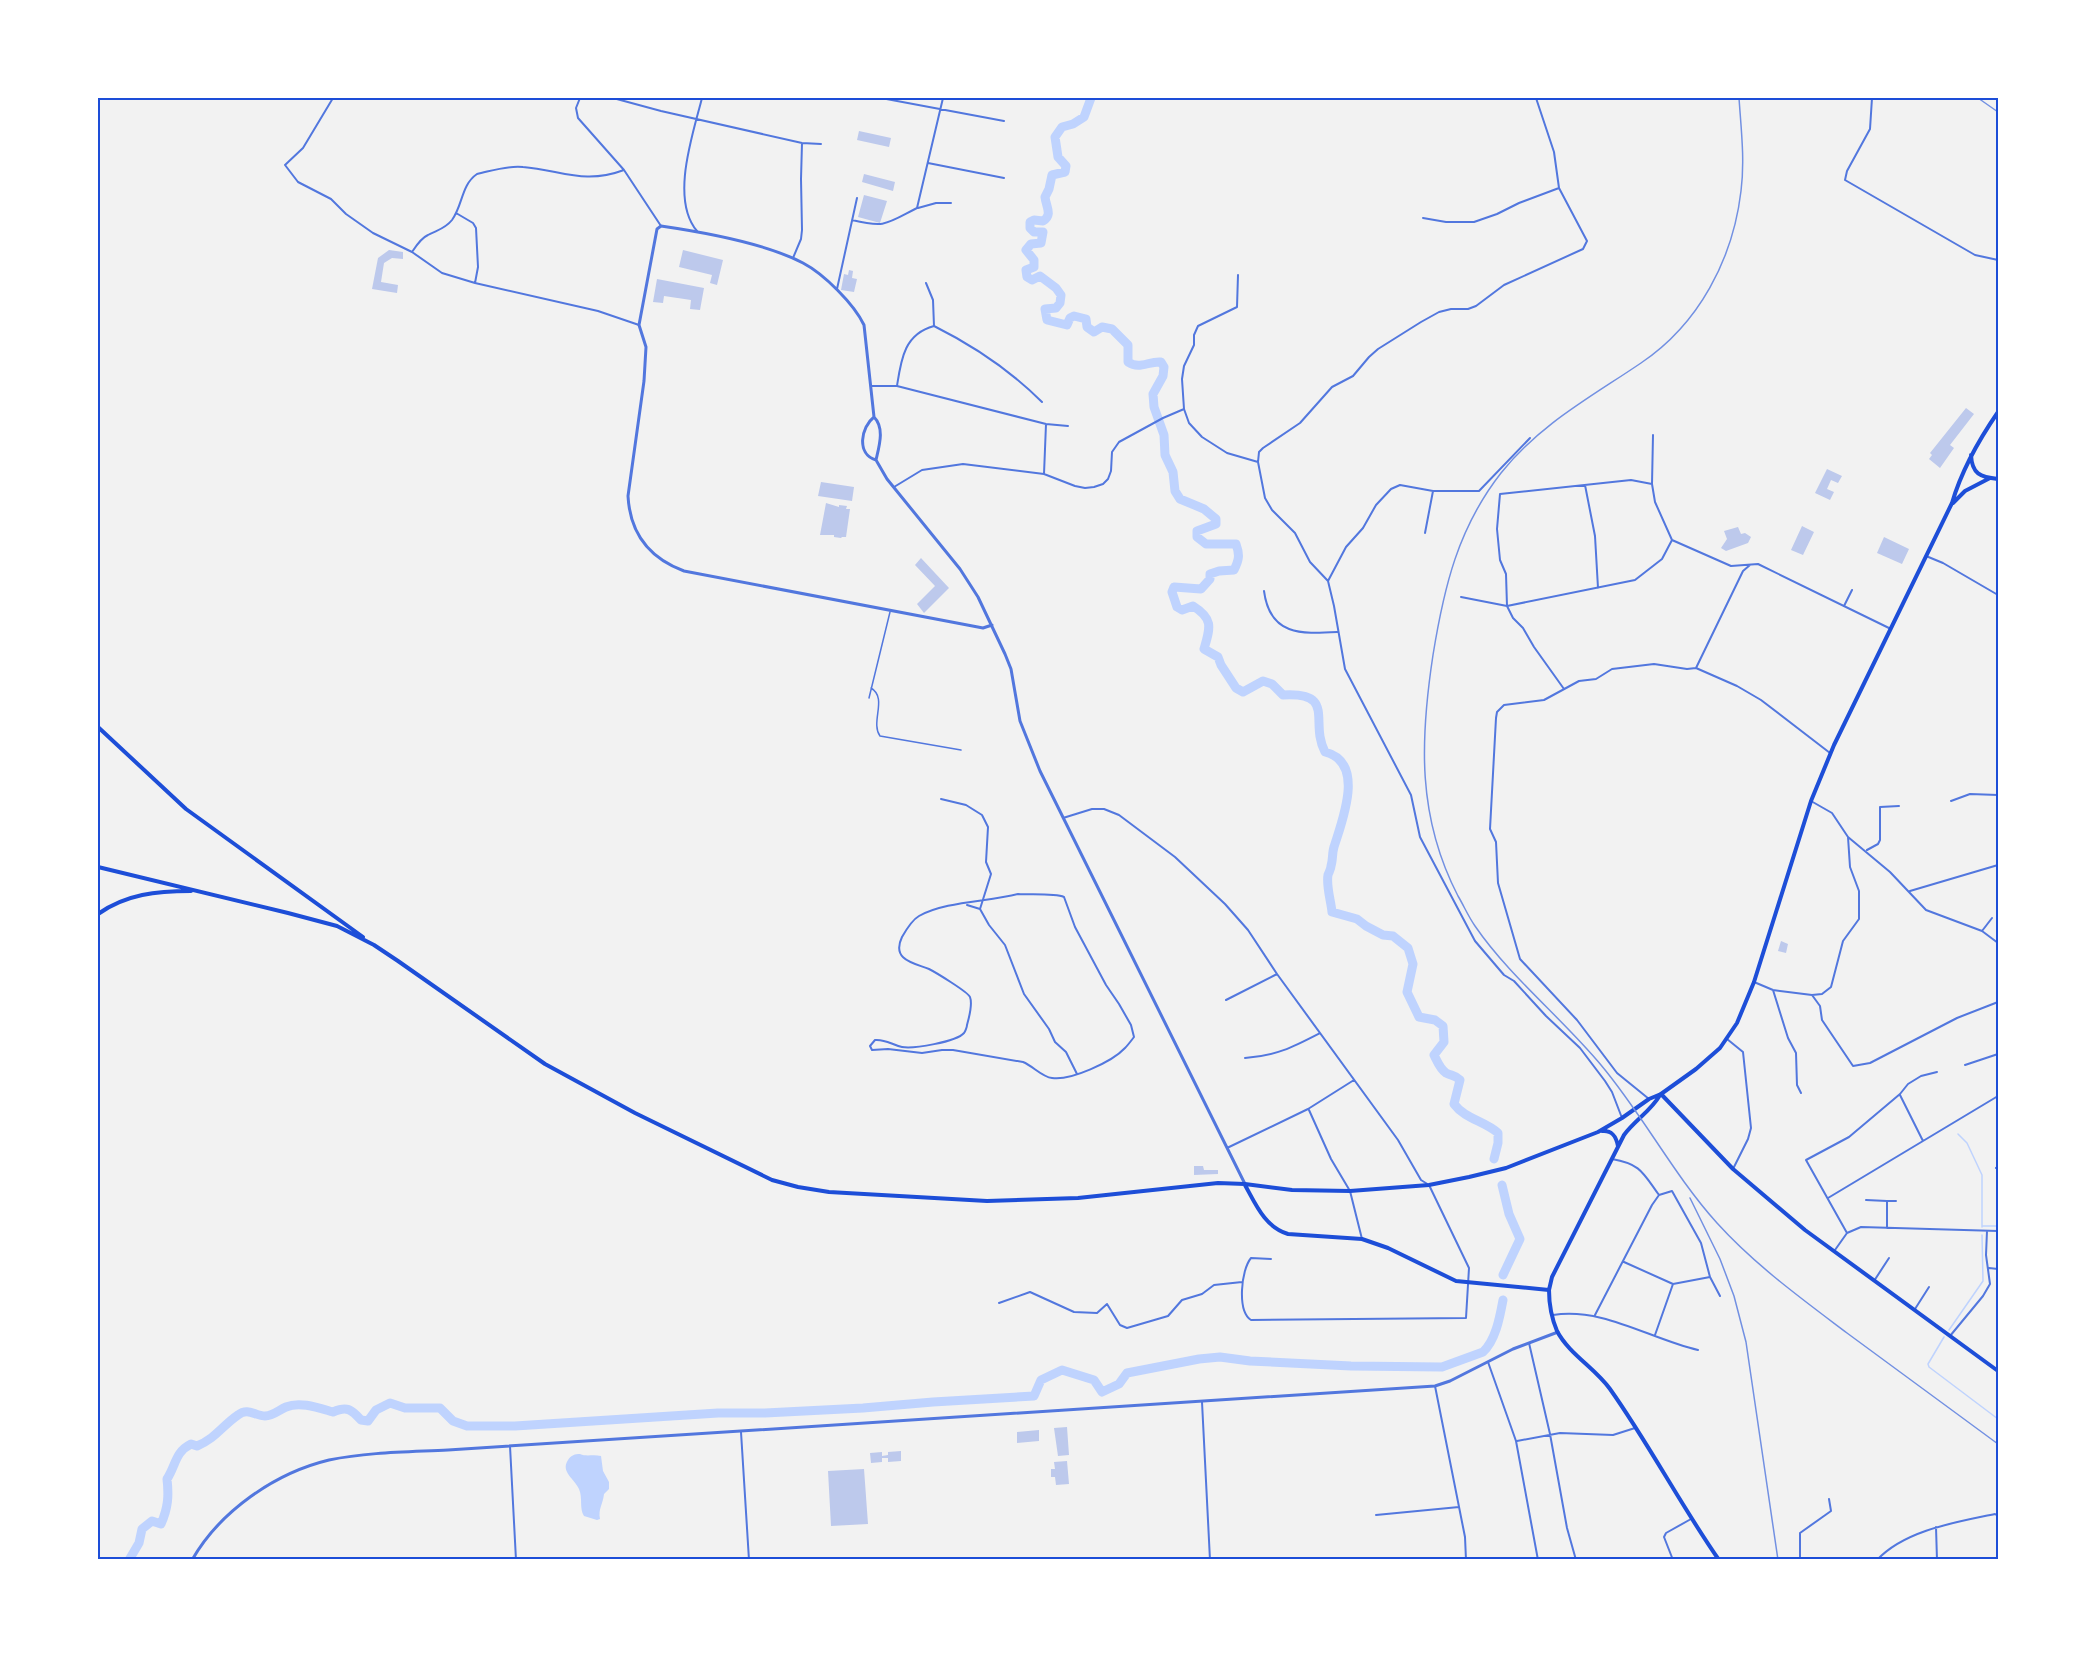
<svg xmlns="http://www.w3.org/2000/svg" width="2096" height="1657" font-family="'Fira Sans',sans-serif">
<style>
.water{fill:#bfd3fe}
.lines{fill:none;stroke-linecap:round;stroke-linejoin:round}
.stream{stroke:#bfd3fe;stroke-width:1.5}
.river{stroke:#bfd3fe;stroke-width:9}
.building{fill:#bdc9ec}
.service{stroke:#5277de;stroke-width:1.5}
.pedestrian{stroke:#5277de;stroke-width:2}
.minor{stroke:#5277de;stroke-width:2}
.tertiary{stroke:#5277de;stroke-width:3}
.secondary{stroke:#1d4ed8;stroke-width:4}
.primary{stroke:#1d4ed8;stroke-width:4}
.rail{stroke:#7290e2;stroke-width:1.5}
.neatline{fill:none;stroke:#1d4ed8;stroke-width:2}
</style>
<rect width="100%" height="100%" fill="#f2f2f2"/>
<path class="water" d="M580,1454C587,1457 593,1454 601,1456L603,1471L609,1482V1489L604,1494C603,1504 598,1509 600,1519L597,1520L584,1516C579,1508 583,1498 579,1489C575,1479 560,1472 568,1460C571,1455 575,1454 580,1454Z"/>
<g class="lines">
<path class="stream" d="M1958,1134L1967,1143L1982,1175V1227
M1983,1226H1998
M1949,1330L1983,1281L1982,1235
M1944,1337L1928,1364L1929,1367L1998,1419"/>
<path class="river" d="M1091,98L1084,117L1073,124L1062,127L1055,137L1058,157L1066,166L1065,172L1052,175L1049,189L1045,197C1046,207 1053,215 1043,221L1034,220L1030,222V228L1034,232H1043L1041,243L1031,244L1026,250L1034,260V267L1026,270L1027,277L1032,280L1040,276L1056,288L1061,295L1060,303L1056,308L1045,309L1047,320L1067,325L1070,318L1074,316L1086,319L1087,327L1094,332L1102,327L1112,329L1128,345V362C1140,370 1148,361 1161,362L1164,367L1163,376L1153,394L1154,407L1164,435L1165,455L1173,472L1175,491L1180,499L1204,509L1216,519V524L1197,531V537L1206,544H1236C1240,555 1239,560 1234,570L1219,571L1210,574V579L1201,589L1174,587L1172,592L1177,607L1182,610L1193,606C1214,619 1210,628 1204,649L1218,657L1221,665L1236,688L1243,692L1263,681L1272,684L1283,695C1337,692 1309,722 1325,752C1366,762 1342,821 1334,847C1332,853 1333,860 1331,866C1331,869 1329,872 1328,875C1326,886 1331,901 1332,912L1357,919L1366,926L1383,935L1393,936L1408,948L1413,964L1407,992L1419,1017L1435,1020L1443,1026L1444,1042L1434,1055C1437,1061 1440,1069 1446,1073C1452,1076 1455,1075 1460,1080L1454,1104C1465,1119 1485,1121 1498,1133V1143L1494,1159
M1502,1185L1509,1214L1520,1239L1503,1275
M129,1560L139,1543L142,1529L152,1521L161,1524C168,1508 169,1496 167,1479C176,1465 175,1452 191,1444L197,1446C216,1438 222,1426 238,1415C248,1407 255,1416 265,1416C273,1416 279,1410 286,1407C300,1401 319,1408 333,1412C347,1406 351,1409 361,1420L368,1421L376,1410L390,1403L405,1408H440L453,1421L467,1426H515L718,1413H765L863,1408L933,1402L1034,1396L1041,1380L1062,1370L1094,1380L1102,1392L1119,1384L1127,1373L1199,1359L1220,1357L1250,1361L1351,1366L1442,1367L1483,1352C1496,1340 1500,1316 1503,1300"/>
</g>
<path class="building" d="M859,131L891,138L889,147L857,140Z
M864,174L895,182L893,191L862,182Z
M864,195L887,201L880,223L858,217Z
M389,250L403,252V259L392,258L384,263L381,282L398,285L397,293L372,289L378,258Z
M683,250L723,260L717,285L710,283L712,275L679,267Z
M849,270L853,271L852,278L857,279L854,292L841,290L844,274L848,275Z
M657,279L704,288L700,310L690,309L691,300L664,296L663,303L653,302Z
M1966,408L1974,414L1950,445L1954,448L1940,468L1929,459L1932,455L1930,453Z
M1827,469L1842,476L1838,483L1831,480L1827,489L1834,492L1830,500L1815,493Z
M821,482L854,487L852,501L818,496Z
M826,503L839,507V505L847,506L846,509H850L846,537H842L841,538L834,537V535H820Z
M1802,526L1814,532L1803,555L1791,550Z
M1738,527L1741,534L1745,533L1751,537L1748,543L1726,551L1721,548L1727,539L1724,531Z
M1884,537L1909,549L1902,564L1877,553Z
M921,558L949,588L924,613L917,604L935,586L915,565Z
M1781,941L1788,944L1786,953L1778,951Z
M1194,1166H1203L1204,1170H1218V1174L1194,1175Z
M1067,1427L1069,1455L1058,1456L1054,1428Z
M1039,1430V1441L1017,1443V1432Z
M901,1451V1461L888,1462V1458H882V1462L871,1463L870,1453L882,1452V1456L888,1455V1452Z
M1067,1461L1069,1484L1056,1485L1055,1477H1051V1469H1055L1054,1462Z
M864,1469L868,1524L831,1526L828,1471Z"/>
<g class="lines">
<path class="service" d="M871,688C888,698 870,722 880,736L961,750
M869,698L890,612"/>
<path class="pedestrian" d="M1844,606L1852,590
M941,799L966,805L982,815L988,827L986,862L991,874L980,909
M1018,894C1030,895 1055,893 1064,897L1075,927L1106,985L1119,1004L1131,1025L1134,1037C1131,1041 1128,1045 1125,1048C1112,1062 1070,1081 1052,1078C1042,1077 1033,1066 1023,1062L953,1050H942L922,1053L888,1049L872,1050L870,1046L875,1040C886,1039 892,1045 902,1047C913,1049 956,1042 964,1033C965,1032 967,1027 967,1025C969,1017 973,1005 970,997C968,992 935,972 929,969C914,963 891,960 902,937C906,930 912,920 919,916C946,901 988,902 1018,894Z
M967,905L980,909L989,925L1005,945L1024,994L1049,1029L1055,1042L1066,1052L1077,1074"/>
<path class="minor" d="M333,98L303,148L285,165L298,182L331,199L346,214L373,233L412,252L442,273L475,283L598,311L639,325
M580,98L576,108L578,118L624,170L661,226
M613,98L661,111L802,143L821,144
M881,98L1004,121
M1536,98L1554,152L1559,188L1587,241L1583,249L1504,285L1476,306L1468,309H1451L1439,312L1421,322L1378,349L1369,357L1353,376L1332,387L1300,423L1263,448L1259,452L1258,462L1265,498L1272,510L1295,533L1310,562L1328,581L1334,606L1345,669L1411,795L1420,837L1475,941L1504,975L1514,981L1546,1016L1580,1048L1605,1081L1612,1092L1622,1118
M1872,98L1870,129L1847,171L1845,180L1975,255L1998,260
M928,163L1004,178
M918,208L936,203H951
M456,213L473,223L476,228L478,267L475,283
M1423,218L1446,222H1474L1497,214L1519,203L1559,188
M852,220C886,228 886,224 917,208L943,98
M697,231C670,199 693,134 702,98
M412,252C416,246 421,238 428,235C437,230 445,229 452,220C463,205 461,185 477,174C491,171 508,165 523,167C561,170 584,185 624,170
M793,258L801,239L802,230L801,179L802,143
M1238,275L1237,307L1198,326L1194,335V345L1184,366L1182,379L1184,409L1189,423L1202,437L1227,453L1258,462
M926,283L933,300L934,326
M837,289L857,198
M872,386H897L1046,424L1068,426
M897,386C901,360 904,334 934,326C974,346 1010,370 1042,402
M1653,435L1652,484L1655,502L1672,540L1731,566L1758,564L1891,629
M1044,474L1046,424
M1585,485L1595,536L1598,588
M894,487L922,470L963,464L1044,474L1075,486L1085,488L1094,487L1103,484L1108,479L1111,471L1112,452L1119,442L1163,418L1184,409
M1425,533L1433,491
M1926,556L1943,563L1998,595
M1750,565L1743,571L1696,668L1737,686L1761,700L1830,753
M1328,581L1346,547L1363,528L1376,505L1391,489L1400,485L1433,491H1479L1530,438
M1264,591C1270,636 1301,634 1338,632
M1461,597L1507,606L1635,580L1662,559L1672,540
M1564,689L1534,647L1523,628L1513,618L1507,606L1506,574L1500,560L1497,529L1500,494L1631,480L1652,484
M1811,801L1832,813L1848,837L1890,872L1926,910L1982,931L1998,943
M1951,801L1970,794L1998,795
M1063,818L1092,809H1104L1119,815L1175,857L1225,904L1248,930L1277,974L1398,1140L1421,1180L1429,1185L1469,1268L1466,1318L1251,1320C1237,1311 1241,1270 1251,1258L1271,1259
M1867,850L1878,844L1880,840V807L1899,806
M1910,891L1998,865
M1982,931L1992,918
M1754,982L1773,990L1812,995L1820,1006L1822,1020L1853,1066L1870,1063L1957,1018L1998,1002
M1773,990L1788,1038L1796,1053L1797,1085L1801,1093
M1812,995L1822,994L1831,987L1843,941L1859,919V891L1850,867L1848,837
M1226,1000L1277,974
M1727,1039L1743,1052L1751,1128L1748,1139L1733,1169
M1245,1058C1276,1056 1293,1047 1320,1033
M1965,1065L1998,1054
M1900,1095L1923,1141
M1649,1099L1617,1073L1577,1020L1520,959L1498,883L1496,842L1490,829L1496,718L1497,712L1504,705L1544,700L1579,681L1596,679L1612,669L1654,664L1687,669L1696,668
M1309,1110L1331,1159L1350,1191L1362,1239
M1227,1148L1308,1109L1354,1080
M1612,1159C1641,1164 1643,1173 1659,1195
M1996,1168L1998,1167
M1828,1198L1998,1096
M1866,1200L1887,1201V1228
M1887,1201H1896
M1847,1233L1806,1160L1849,1137L1900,1094L1908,1084L1921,1076L1937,1072
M1835,1250L1847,1233L1861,1227L1998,1231
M1624,1262L1673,1284L1655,1335
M1989,1268L1998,1269
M1874,1281L1889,1258
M1673,1284L1710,1277
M999,1303L1030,1292L1074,1312L1097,1313L1107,1304L1120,1325L1127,1328L1168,1316L1182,1300L1202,1294L1214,1285L1242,1282
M1915,1309L1929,1287
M1553,1315C1603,1307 1650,1339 1698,1350
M1595,1315L1652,1205L1659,1195L1672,1191L1701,1243L1710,1277L1720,1296
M1950,1336L1983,1296L1990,1284L1986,1255L1987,1231
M1529,1343L1550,1434L1567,1528L1576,1560
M1488,1362L1516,1441L1538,1560
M1435,1386L1465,1537L1466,1560
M1202,1402L1210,1560
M741,1432L749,1560
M1517,1441L1560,1433L1613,1435L1635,1428
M510,1446L516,1560
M1376,1515L1459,1507
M1936,1527L1937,1560
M1673,1560L1664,1537L1666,1533L1691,1519
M1800,1560V1533L1831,1511L1829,1499
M1877,1560C1905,1530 1957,1522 1995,1514L1998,1516"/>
<path class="tertiary" d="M874,417C861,427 856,454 876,460L887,479L960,569L978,597L1005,654L1011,669L1020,721L1040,771L1245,1184
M876,460C879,447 885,428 874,417L864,325C854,304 824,274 803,263C767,244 702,232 661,226L657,229L639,325L646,347L644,381L628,496C630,534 649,558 684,571L983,628L992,625
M192,1560C220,1511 275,1473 329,1460C368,1452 409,1452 448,1450L1435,1386L1450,1381L1513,1349L1558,1332"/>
<path class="secondary" d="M1661,1094L1733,1169L1805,1230L1998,1371
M1549,1290C1549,1303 1552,1319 1557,1331C1569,1354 1595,1368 1610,1389C1649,1444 1680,1504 1719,1560"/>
<path class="primary" d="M1971,455C1972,474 1980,477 1998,479
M1953,503L1965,491L1990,478
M98,727L186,809L363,937
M98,867L288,913L337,926L374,945L398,961L545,1064L635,1113L772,1180L798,1187L829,1192L987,1201L1078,1198L1218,1183L1245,1184L1292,1190L1350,1191L1429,1185L1469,1177L1506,1168L1598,1132L1622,1118L1649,1099L1661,1094L1696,1069L1720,1048L1737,1023L1754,982L1811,801L1834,745L1952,503C1962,469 1978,441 1998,412
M98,914C126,894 157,891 191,891
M1602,1131C1612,1130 1616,1136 1618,1146
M1245,1185C1256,1205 1265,1227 1288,1234L1362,1239L1388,1248L1456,1281L1549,1290L1552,1277L1624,1135C1635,1120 1651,1111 1660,1095"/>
<path class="rail" d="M1739,98C1741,128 1745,160 1741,191C1733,259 1699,324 1641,363C1591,397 1540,424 1501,473C1458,528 1444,587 1433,655C1420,740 1417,817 1458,896C1464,906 1468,916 1475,926C1510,977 1561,1017 1601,1065C1643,1115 1673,1174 1717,1223C1755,1265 1802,1299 1847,1333C1897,1370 1948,1407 1998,1444
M1978,98L1998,112
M1690,1198L1720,1259L1734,1296L1746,1342L1778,1560"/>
</g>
<rect width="2096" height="1657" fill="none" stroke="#ffffff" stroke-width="198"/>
<rect x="99" y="99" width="1898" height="1459" class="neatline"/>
</svg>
